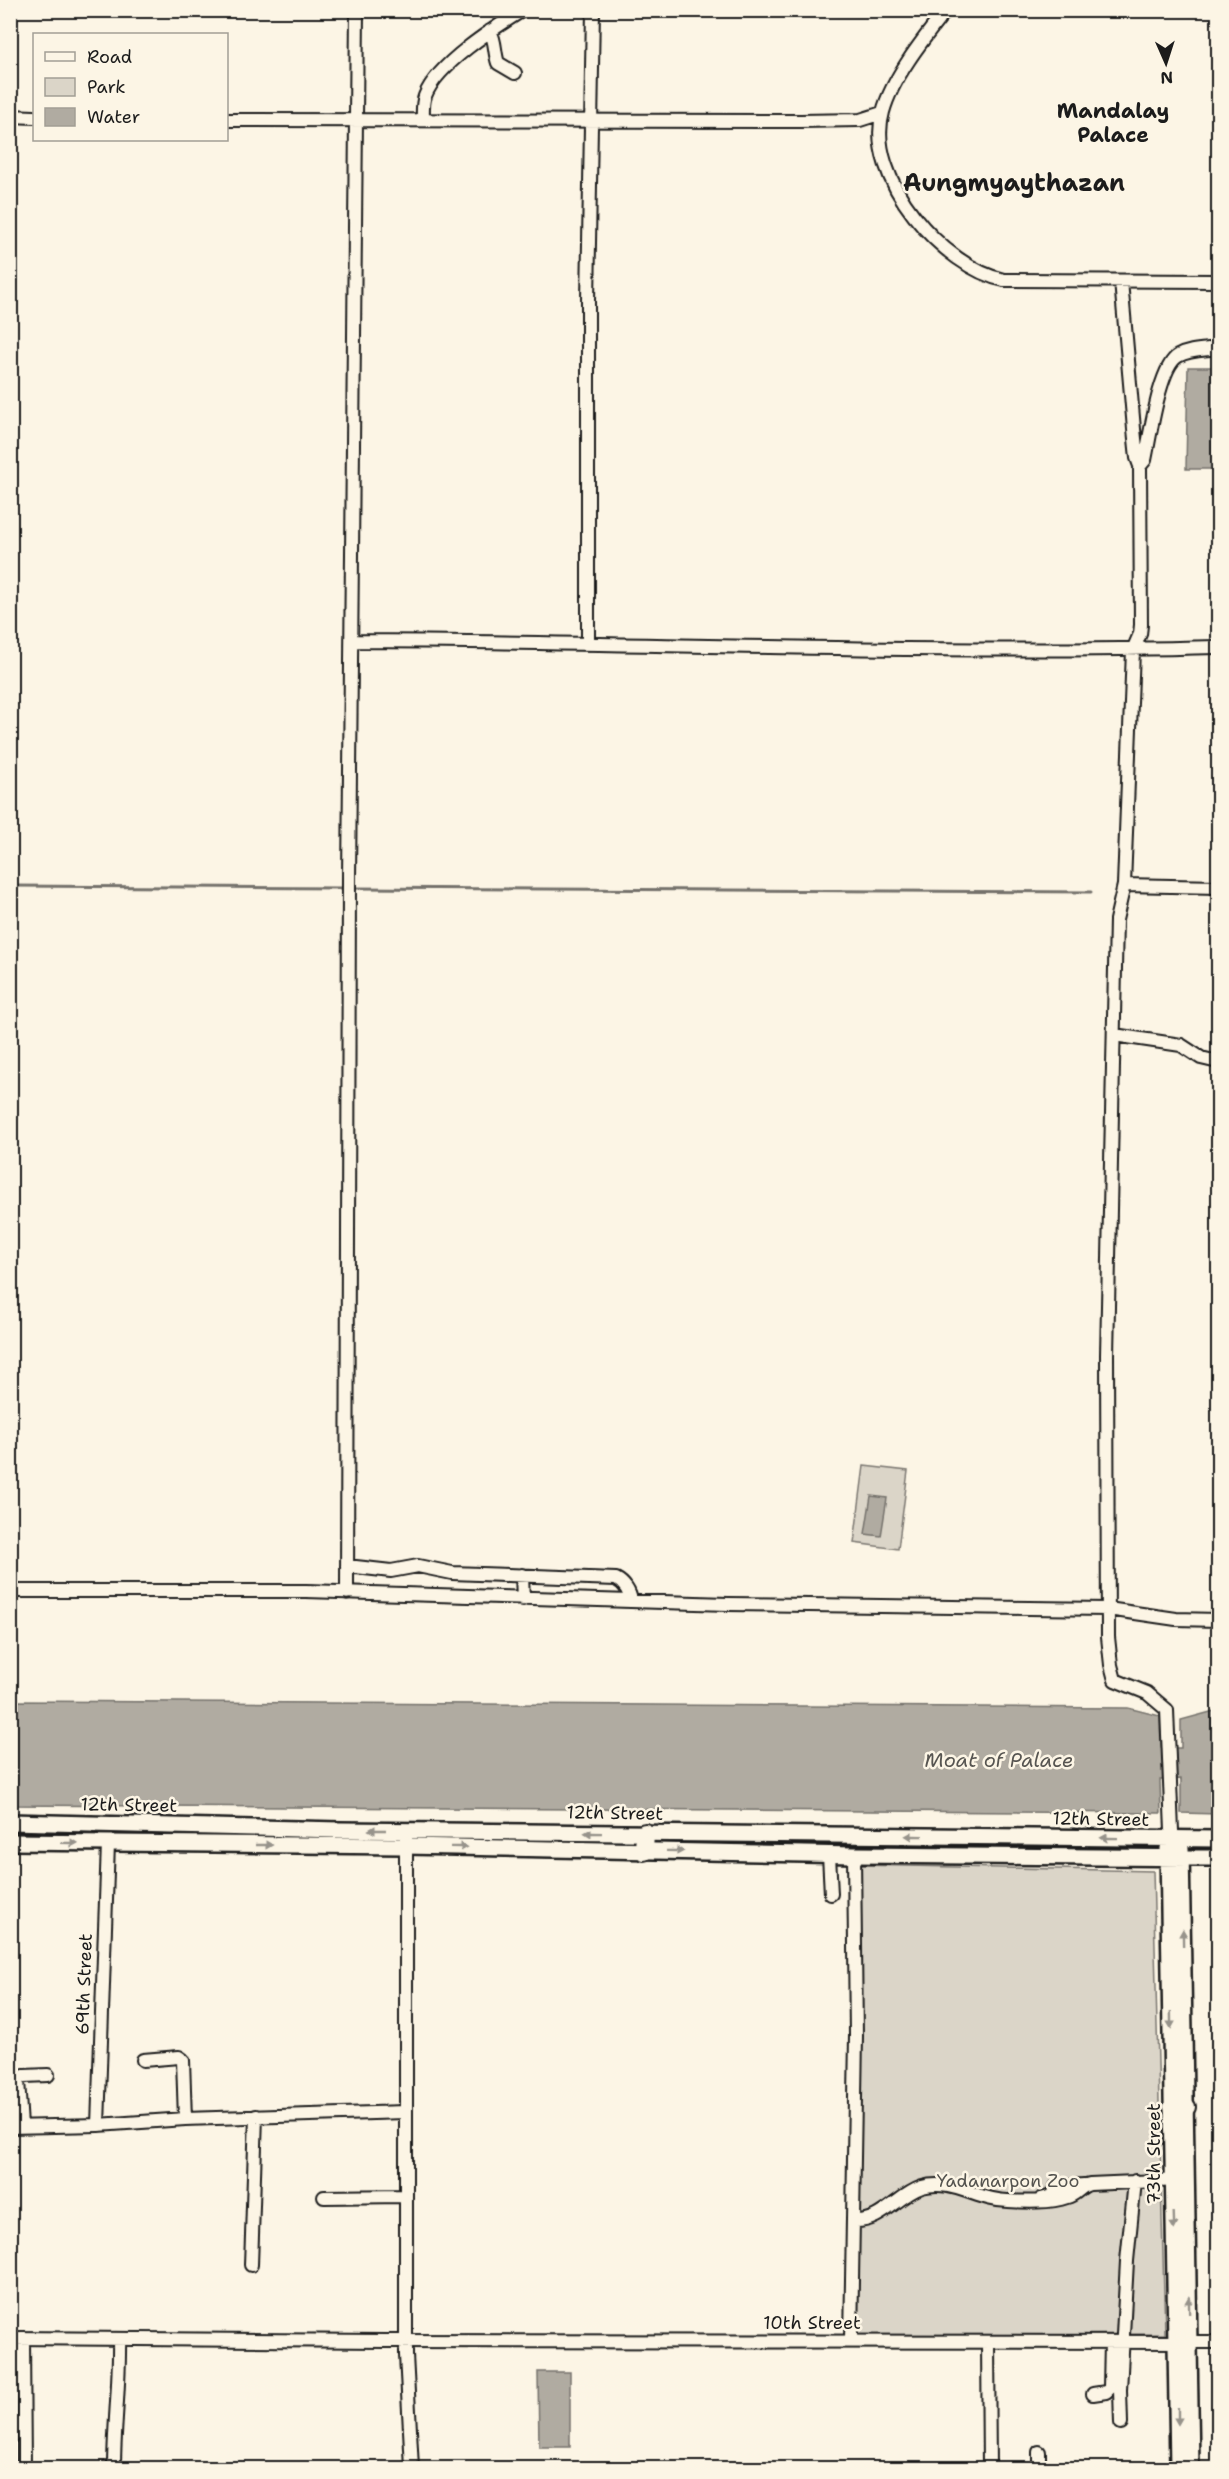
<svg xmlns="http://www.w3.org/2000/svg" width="1229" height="2479" font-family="'Shantell Sans',sans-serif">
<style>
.green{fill:#dbd5c8;stroke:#7c7872;stroke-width:1.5}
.water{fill:#b0aba1;stroke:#75726c;stroke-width:1.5}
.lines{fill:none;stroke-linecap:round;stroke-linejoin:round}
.stream{stroke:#75726c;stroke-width:3}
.minor-casing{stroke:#1c1c1c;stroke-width:16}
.major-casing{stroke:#1c1c1c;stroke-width:20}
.highway-casing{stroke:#1c1c1c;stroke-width:22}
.minor{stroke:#fcf5e5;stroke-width:12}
.major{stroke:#fcf5e5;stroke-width:15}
.highway{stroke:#fcf5e5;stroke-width:18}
.oneway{fill:#97938b}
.labels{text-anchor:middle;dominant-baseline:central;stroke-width:5;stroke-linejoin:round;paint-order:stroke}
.street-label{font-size:18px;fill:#1c1c1c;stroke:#fcf5e5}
.park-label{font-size:18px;fill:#555450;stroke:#fcf5e5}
.water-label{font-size:20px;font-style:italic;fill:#575551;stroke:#fcf5e5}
.quarter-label{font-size:21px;font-weight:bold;fill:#1c1c1c;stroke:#fcf5e5}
.district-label{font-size:24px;font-weight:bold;fill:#1c1c1c;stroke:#fcf5e5}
</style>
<rect width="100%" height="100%" fill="#fcf5e5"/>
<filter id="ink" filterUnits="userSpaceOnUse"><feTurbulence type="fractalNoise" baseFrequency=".0167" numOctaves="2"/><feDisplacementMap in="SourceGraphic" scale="12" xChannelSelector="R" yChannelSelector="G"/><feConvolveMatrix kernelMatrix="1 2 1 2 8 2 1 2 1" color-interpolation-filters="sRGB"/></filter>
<g filter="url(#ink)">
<path class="green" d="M864,1466L908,1471L898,1549L854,1543Z
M859,1865L1153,1871L1165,2334L855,2337Z"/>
<path class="water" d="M1188,367H1218V469H1186Z
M871,1496L887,1498L881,1536L865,1534Z
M11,1701L1128,1708L1160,1716L1161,1748H1181V1720L1218,1710V1814L1181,1813V1779L1160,1780L1161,1813L11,1805Z
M538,2372H570V2447H539Z"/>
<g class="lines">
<path class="stream" d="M10,886L346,888
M352,888L1091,892"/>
<defs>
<path id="minor" d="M946,10C924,38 892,78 883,112C864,177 944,268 1004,280L1218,281
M490,31C496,41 494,52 498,63L515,73
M10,116L34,117
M226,120L800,121L860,120L882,113
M423,120C423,112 422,104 425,96C437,64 494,28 523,10
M1121,281L1134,429L1137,458L1140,466L1141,625L1140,634L1133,650L1124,885L1116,920L1107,1355L1108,1637L1111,1665L1115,1680L1147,1693L1167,1710L1172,1831L1167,1839
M1140,466L1145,460C1150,438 1159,367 1178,356C1190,349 1205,350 1218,348
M353,641C641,642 930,655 1218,647
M588,642V301L593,10
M1124,885L1218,887
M1114,1035L1181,1045L1201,1058L1218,1062
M347,1566L391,1571L418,1566L452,1573L616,1579C624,1583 630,1592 631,1601
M522,1575L523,1599
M10,1591H306L728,1604L1108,1609L1176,1619L1218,1620
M347,1593L349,880L357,10
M406,1837V2355L412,2468
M829,1855L831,1894
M143,2060L179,2057L183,2060L185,2119
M98,2125L108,1844
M21,2126L18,2080L24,2076L48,2075
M10,2127L98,2125L185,2119L405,2112
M324,2197L405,2196
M1041,2199L1053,2196L1056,2187L1084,2185
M853,2221C882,2223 897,2195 922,2187C952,2178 978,2201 1008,2201C1026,2202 1050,2203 1067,2197C1077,2195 1081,2185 1090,2184L1180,2180
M251,2265L256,2116
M10,2338L386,2341L1218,2342
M23,2338L24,2468
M851,2341L856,2036L854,1855
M988,2342L989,2468
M1093,2394L1106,2392L1110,2388L1111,2342
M1121,2423L1120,2390L1127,2261L1135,2181
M1039,2452V2468
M114,2468C114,2425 120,2382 119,2339"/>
<path id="major" d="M10,1822L340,1830L1218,1839
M10,1842L405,1846L854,1855L1218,1858
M1168,1848L1178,2468
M1181,1848L1191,2468"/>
<path id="highway" d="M644,1851L645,1833
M1173,2107H1186"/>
</defs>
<use href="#minor" class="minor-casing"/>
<use href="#major" class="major-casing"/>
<use href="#highway" class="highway-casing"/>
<use href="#minor" class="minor"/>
<use href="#major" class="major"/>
<use href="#highway" class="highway"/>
</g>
<defs><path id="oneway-solid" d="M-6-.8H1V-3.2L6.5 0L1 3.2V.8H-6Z" transform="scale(1.5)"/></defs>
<g class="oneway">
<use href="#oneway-solid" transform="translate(377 1830) rotate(-180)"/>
<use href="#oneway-solid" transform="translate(593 1833) rotate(-179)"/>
<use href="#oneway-solid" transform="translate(914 1836) rotate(-179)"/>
<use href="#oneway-solid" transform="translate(1109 1838) rotate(-179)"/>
<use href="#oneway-solid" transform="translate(69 1843) rotate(1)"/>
<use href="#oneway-solid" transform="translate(264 1845)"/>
<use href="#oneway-solid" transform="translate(459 1847) rotate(1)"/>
<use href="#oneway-solid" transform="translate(675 1851) rotate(1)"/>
<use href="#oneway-solid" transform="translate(1183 1938) rotate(-91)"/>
<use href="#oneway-solid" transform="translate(1171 2020) rotate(89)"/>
<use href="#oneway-solid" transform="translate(1174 2221) rotate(88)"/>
<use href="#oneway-solid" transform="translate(1189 2305) rotate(-91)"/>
<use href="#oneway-solid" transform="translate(1178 2416) rotate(90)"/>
</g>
</g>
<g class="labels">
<g class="street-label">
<text transform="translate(129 1805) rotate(1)">12th Street</text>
<text transform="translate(615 1813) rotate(1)">12th Street</text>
<text transform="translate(1101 1819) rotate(1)">12th Street</text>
<text transform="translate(84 1984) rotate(-88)">69th Street</text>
<text transform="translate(1154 2154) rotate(-90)">73th Street</text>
<text x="812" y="2323">10th Street</text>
</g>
<g class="park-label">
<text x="1008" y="2181">Yadanarpon Zoo</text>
</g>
<g class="water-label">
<text x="999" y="1760">Moat of Palace</text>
</g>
<g class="quarter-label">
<text x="1113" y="111">Mandalay<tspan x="1113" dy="24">Palace</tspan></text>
</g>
<g class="district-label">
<text x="1014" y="183">Aungmyaythazan</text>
</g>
</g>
<rect width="1229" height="2479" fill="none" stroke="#fcf5e5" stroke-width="36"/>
<rect x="18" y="18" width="1193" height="2443" fill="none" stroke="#1c1c1c" stroke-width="2" filter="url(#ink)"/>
<rect x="33" y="33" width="195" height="108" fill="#fcf5e5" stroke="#a29e95" stroke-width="1.5"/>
<rect x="45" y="52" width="30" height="9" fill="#fcf5e5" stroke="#a29e95" stroke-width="1.5"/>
<text x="87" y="63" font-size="18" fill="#1c1c1c">Road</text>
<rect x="45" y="78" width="30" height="18" fill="#dbd5c8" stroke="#a29e95" stroke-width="1.5"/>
<text x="87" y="93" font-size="18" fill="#1c1c1c">Park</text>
<rect x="45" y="108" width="30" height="18" fill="#b0aba1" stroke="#a29e95" stroke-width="1.5"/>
<text x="87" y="123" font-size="18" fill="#1c1c1c">Water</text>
<g transform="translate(1166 63) rotate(177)" stroke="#fcf5e5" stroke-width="4.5" paint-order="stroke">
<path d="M0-4.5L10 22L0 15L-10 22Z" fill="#1c1c1c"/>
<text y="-9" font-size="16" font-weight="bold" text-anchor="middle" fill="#1c1c1c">N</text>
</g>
</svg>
